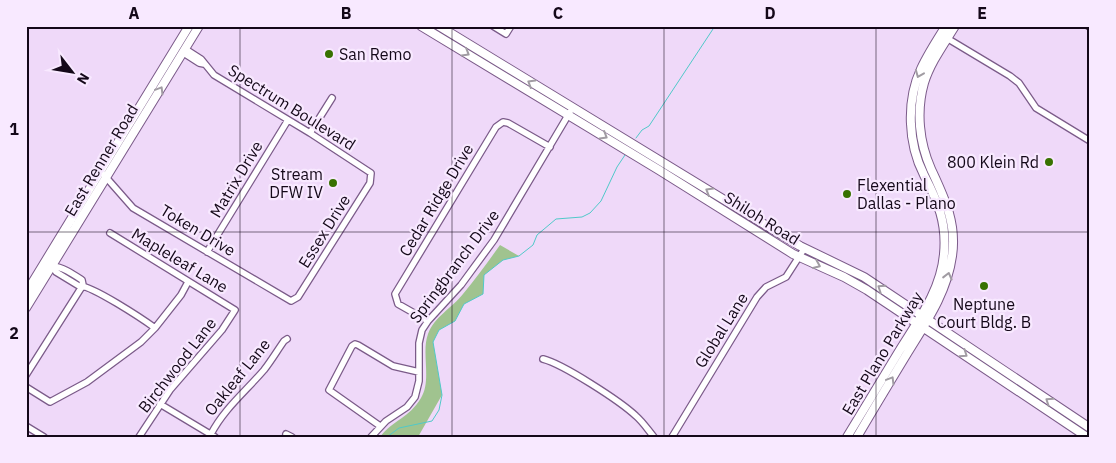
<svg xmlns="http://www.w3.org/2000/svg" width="1116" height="463" font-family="'IBM Plex Sans',sans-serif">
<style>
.green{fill:#a0c38f}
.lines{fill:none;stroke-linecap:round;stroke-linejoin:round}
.stream{stroke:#50c9c9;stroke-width:1}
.minor-casing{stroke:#7b5b89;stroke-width:8}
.major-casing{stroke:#7b5b89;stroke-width:10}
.minor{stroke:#fff;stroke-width:5.5}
.major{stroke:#fff;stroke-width:8}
.rail-casing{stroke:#45374b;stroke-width:3}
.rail{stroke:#f8e9ff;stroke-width:1;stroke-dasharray:4;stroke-linecap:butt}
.oneway{stroke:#a19ca3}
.grid{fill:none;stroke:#140819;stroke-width:1;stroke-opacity:0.55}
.poi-dot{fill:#387201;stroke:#f8e9ff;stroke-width:2}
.labels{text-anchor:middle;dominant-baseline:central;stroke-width:4.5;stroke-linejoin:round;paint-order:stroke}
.poi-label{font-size:16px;fill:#140819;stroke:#f8e9ff;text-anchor:start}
.street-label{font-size:16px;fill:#140819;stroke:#f8e9ff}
.neatline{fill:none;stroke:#140819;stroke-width:2}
.grid-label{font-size:16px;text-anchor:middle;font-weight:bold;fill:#140819}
</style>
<rect width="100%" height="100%" fill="#efd9f9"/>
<path class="green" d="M500,245L519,256L503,260L484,275L483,294L464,304L455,321L439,330L433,342L442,395L418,437H380C393,420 409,418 421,398C432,380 421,353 428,334C434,317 452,308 463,294C476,278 488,262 500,245Z"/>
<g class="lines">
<path class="stream" d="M636,138L642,130L649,126L715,26
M387,437L399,428L432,421L439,410L442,395L433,342L439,330L455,321L464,304L483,294L484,275L503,260L519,256L533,245L537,235L556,219L582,217L590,213L601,201L617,167L625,155"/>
<defs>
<path id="minor" d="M493,26L506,34L511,26
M945,37L1010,76L1019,83L1036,108L1090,141
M184,50L185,54L199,63L204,64
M310,133L332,98
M104,175L133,208L291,301L298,297L370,183L371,173L310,133L214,75L201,59L187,50H184
M110,233L235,310L222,330L170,390L139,437
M207,252L288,120
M52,266L56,272L79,286C90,284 144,320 155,328
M52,266C63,267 73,274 82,280L83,285
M428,321L398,304L395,294L496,127L503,122L508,123L550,147
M543,359C563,364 620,401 636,416C643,422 648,430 654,437
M26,375L83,285
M26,387L50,402L87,382L141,342L155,328L181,295L188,282
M160,404L215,437
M26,426L44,437
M380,426L329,390L352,346L355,344L358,345L393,366L419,372
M211,434C224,409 245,392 264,370C271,361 277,351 284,341L287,339
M286,434L292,437
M371,437L386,421L407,407L415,397L419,381V343L422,330L428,321L461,285L494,240L570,112
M672,437L757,297L766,287L786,277L804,249"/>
<path id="major" d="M421,26L659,170L793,254L844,277L867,290L1087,437
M439,26L800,246L864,277L1090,428
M26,293L189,26
M26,308L199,26
M847,437C864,409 881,381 898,353C917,322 941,291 944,254C947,223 938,202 924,175C908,144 906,101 921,69C928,54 937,40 946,26
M857,437C874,408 891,380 908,352C927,321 947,292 952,256C957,223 944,197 931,169C919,142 916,111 924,83C930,63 944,44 955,26"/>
</defs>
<use href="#minor" class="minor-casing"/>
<use href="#major" class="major-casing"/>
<use href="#minor" class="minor"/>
<use href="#major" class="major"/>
<defs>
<path id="rail" d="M1083,26L1090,30"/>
</defs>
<use href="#rail" class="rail-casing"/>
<use href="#rail" class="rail"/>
</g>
<defs><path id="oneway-chevron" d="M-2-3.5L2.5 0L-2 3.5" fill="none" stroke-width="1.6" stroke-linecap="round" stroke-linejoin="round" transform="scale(1.25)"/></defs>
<g class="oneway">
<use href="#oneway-chevron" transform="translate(466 53) rotate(31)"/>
<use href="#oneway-chevron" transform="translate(919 74) rotate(112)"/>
<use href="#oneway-chevron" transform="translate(531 83) rotate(-149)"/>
<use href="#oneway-chevron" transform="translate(160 90) rotate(-59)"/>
<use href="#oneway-chevron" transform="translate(604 136) rotate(31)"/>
<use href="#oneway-chevron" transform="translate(709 191) rotate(-149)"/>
<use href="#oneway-chevron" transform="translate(817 265) rotate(23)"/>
<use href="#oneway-chevron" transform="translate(948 276) rotate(-76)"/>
<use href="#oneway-chevron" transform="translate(881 288) rotate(-146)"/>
<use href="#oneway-chevron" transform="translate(964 354) rotate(34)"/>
<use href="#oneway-chevron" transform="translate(891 380) rotate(-59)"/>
<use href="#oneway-chevron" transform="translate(1049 401) rotate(-146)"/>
</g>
<path class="grid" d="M240,26V437M452,26V437M664,26V437M876,26V437M26,232H1090"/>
<g class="poi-dot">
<circle cx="329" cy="54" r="5"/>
<circle cx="1049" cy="162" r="5"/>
<circle cx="333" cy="183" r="5"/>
<circle cx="847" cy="194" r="5"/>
<circle cx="984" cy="286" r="5"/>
</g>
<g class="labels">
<g class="poi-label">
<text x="339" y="54">San Remo</text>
<text x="1039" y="162" text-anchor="end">800 Klein Rd</text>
<text x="323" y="174" text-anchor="end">Stream<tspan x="323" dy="18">DFW IV</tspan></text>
<text x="857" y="185">Flexential<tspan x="857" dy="18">Dallas - Plano</tspan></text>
<text x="984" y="304" text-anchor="middle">Neptune<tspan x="984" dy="18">Court Bldg. B</tspan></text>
</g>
<g class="street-label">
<text transform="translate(292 107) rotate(32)">Spectrum Boulevard</text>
<text transform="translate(101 160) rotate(-59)">East Renner Road</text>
<text transform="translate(236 179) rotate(-59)">Matrix Drive</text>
<text transform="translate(436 200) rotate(-59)">Cedar Ridge Drive</text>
<text transform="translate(762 218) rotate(32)">Shiloh Road</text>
<text transform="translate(198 230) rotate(31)">Token Drive</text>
<text transform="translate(324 231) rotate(-58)">Essex Drive</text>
<text transform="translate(180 260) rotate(31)">Mapleleaf Lane</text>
<text transform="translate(454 266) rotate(-53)">Springbranch Drive</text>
<text transform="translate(721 330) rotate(-58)">Global Lane</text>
<text transform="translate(882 353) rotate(-59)">East Plano Parkway</text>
<text transform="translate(177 365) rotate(-52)">Birchwood Lane</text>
<text transform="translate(237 377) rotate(-51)">Oakleaf Lane</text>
</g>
</g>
<rect width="1116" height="463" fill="none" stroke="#f8e9ff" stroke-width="55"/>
<g transform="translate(72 72) rotate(121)" stroke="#f8e9ff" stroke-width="4" paint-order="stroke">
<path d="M0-4L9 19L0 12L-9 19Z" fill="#140819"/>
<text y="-8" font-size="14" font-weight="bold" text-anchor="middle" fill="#140819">N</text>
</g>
<rect x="28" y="28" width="1060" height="408" class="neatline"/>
<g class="grid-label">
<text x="134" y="19">A</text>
<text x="346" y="19">B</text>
<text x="558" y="19">C</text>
<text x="770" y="19">D</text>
<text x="982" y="19">E</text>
<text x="14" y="135">1</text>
<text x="14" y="339">2</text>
</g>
</svg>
